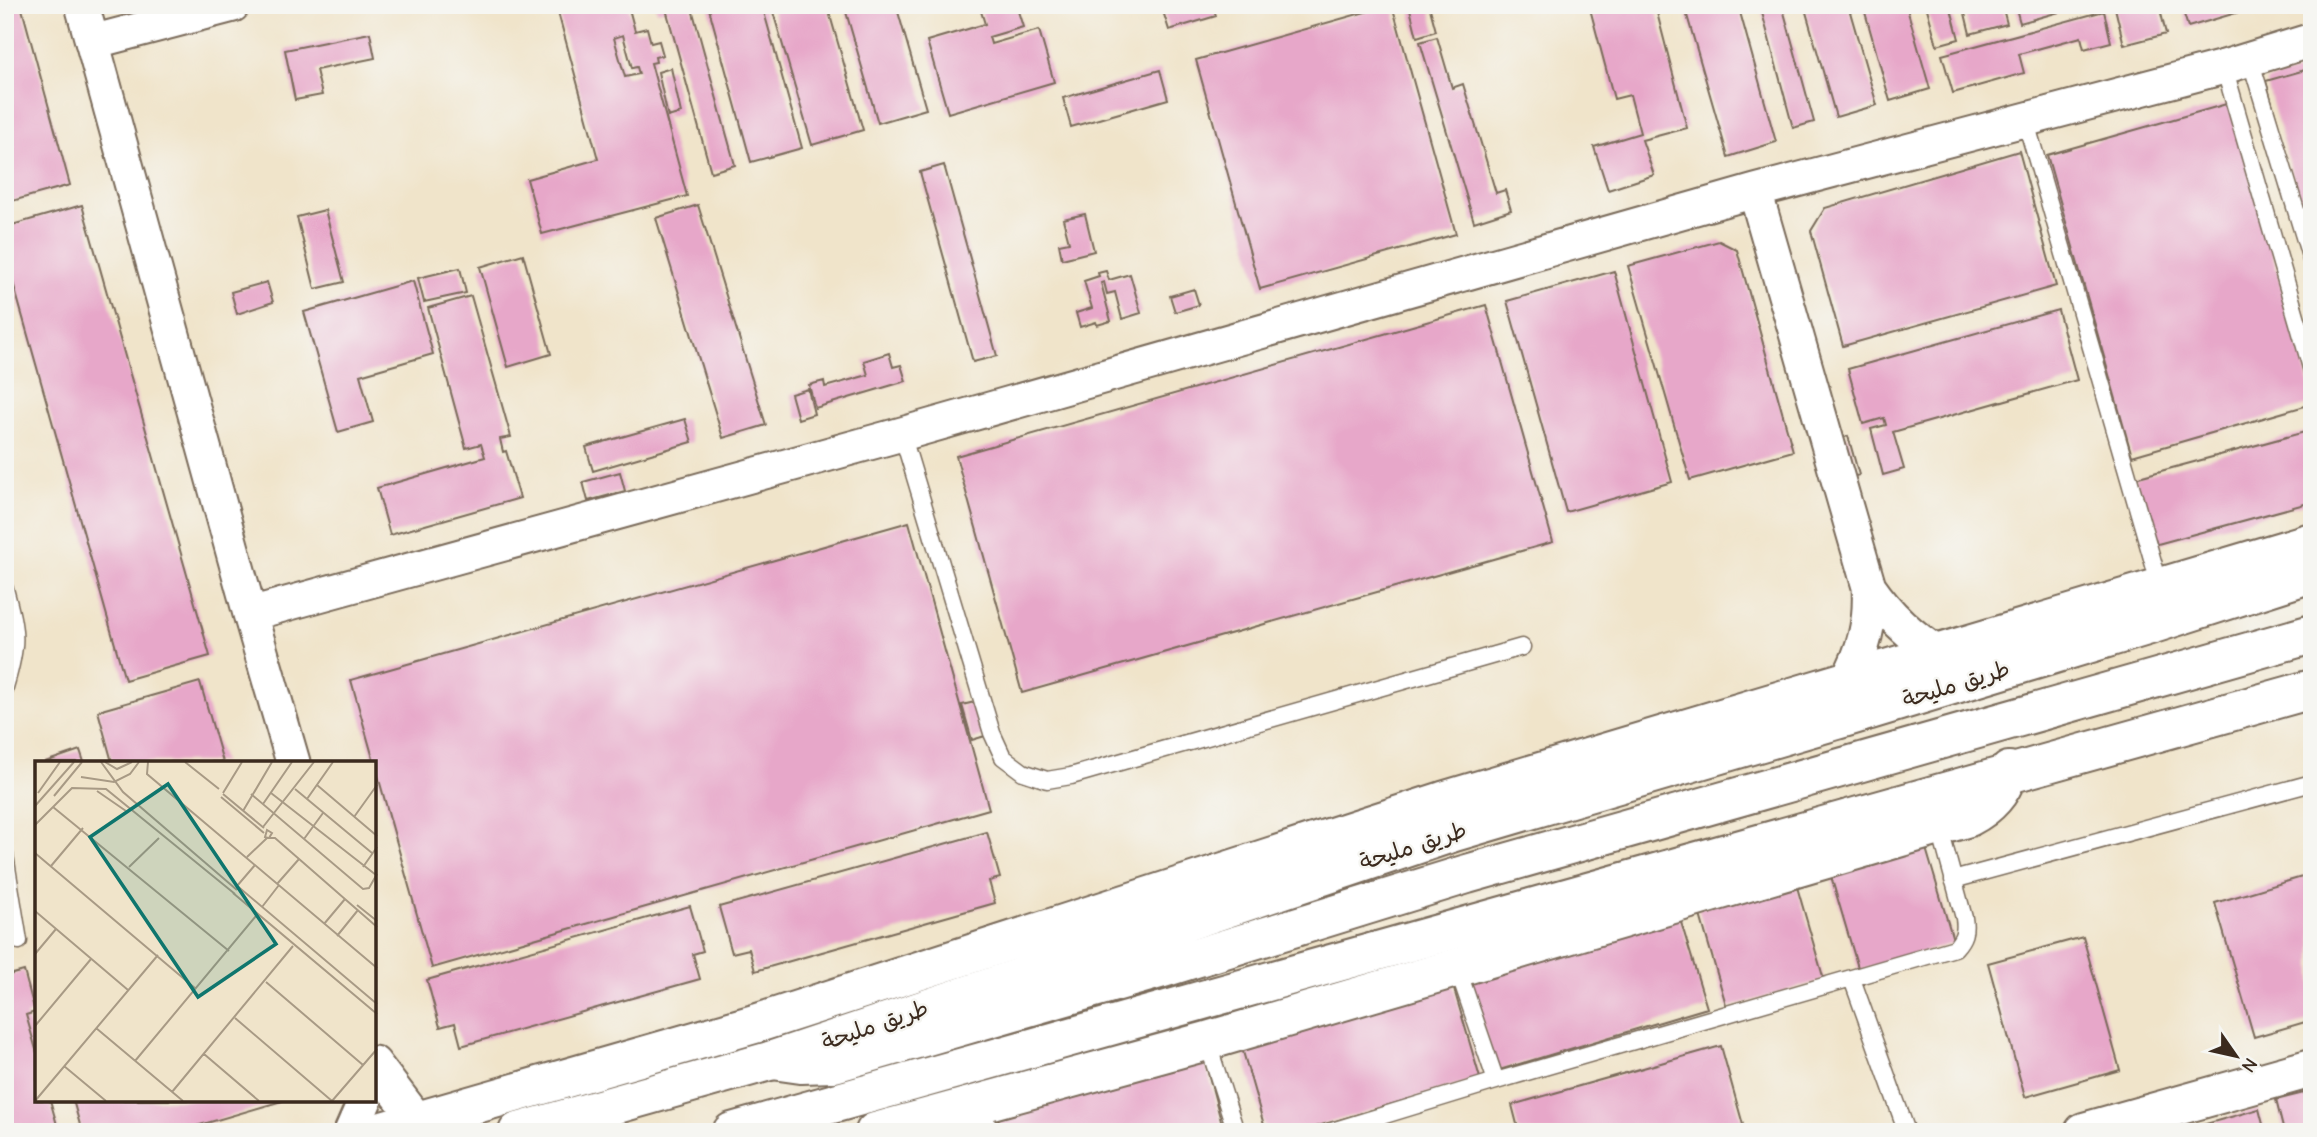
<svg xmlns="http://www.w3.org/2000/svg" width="2317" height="1137" font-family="'Comic Neue','Playpen Sans Arabic',sans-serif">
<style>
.building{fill:#e7a7c9;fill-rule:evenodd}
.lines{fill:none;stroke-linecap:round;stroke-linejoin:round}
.service-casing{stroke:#7a6b5a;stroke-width:19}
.minor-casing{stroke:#7a6b5a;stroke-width:37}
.tertiary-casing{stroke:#7a6b5a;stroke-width:42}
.primary-casing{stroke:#7a6b5a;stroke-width:42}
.motorway-casing{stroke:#7a6b5a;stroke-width:42}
.service{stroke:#fff;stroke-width:16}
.minor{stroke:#fff;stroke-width:33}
.tertiary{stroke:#fff;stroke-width:38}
.primary{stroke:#fff;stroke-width:38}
.motorway{stroke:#fff;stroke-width:38}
.labels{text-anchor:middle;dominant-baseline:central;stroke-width:5;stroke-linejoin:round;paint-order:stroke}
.street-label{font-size:23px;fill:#3b2a1e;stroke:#f6f6f2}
.inset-road{fill:none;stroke:#a89a85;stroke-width:2}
.view{fill:#0f766e;fill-opacity:0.15;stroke:#0f766e;stroke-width:3.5}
.inset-edge{fill:none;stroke:#3b2a1e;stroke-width:3.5}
</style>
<rect width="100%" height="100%" fill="#f6f6f2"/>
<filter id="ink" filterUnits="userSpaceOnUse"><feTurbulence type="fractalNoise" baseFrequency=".0143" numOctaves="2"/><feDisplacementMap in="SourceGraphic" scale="14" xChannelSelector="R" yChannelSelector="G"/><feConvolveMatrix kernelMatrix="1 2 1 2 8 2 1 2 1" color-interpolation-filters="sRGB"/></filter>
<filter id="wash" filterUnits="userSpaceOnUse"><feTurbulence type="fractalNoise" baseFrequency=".00686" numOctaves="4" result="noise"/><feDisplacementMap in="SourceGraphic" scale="28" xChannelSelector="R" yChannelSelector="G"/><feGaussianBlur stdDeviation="1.57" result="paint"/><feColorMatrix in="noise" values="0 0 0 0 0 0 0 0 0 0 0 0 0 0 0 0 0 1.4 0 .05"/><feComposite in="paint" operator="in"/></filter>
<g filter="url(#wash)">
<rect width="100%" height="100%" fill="#f0e4ca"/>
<g id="blocks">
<path class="building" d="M5,5H21L70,185L5,203Z
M556,5H628L635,31L647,28L651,43L659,41L663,55L655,57L656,62L651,63L687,196L542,234L527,179L598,159ZM623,35L632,68L637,67L639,74L625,77L614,38Z
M655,5H691L735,165L711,172L666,9L657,11Z
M708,5H762L802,148L751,162Z
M771,5H827L863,130L812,145Z
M844,5H896L926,109L878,123Z
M979,5H1016L1023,27L989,37L991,44L1039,30L1054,82L948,113L927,41L985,24Z
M1161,5H1213L1216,16L1169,30Z
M1390,5H1392L1456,234L1260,289L1196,60Z
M1409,5H1429L1436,31L1417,37Z
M1589,5H1655L1687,128L1642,140L1654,175L1608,190L1594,147L1640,133L1630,95L1614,99Z
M1684,5H1738L1776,142L1728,157Z
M1760,5H1782L1814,122L1793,128Z
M1804,5H1848L1877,105L1836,117Z
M1863,5H1906L1930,89L1890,101Z
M1926,5H1950L1959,39L1937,45Z
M1963,5H2002L2007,24L1970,34Z
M2015,5H2057L2059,12L2020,23Z
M2126,5H2159L2166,34L2124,45L2115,8Z
M2181,5H2260V6L2188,27Z
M2104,11L2111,42L2084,49L2081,37L2019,54L2024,73L1953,93L1942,55Z
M370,33L375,58L316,70L322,95L295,100L285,50Z
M1437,37L1452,88L1463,84L1496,193L1505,190L1511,210L1474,222L1420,42Z
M671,68L681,113L668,117L658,72Z
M2312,68V242H2311L2266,81Z
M1160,70L1168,99L1071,127L1063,98Z
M2230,103L2312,395V404L2132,456L2047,155Z
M2019,151L2056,286L1843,346L1811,231L1825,208Z
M944,165L997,356L973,362L920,172Z
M82,205L210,656L125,680L5,254V227Z
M698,205L766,425L723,438L656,218Z
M325,210L344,282L315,289L297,217Z
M1085,214L1094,251L1062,259L1059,244L1069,242L1063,219Z
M1719,241L1737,250L1793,451L1690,480L1628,266Z
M523,254L551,354L508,367L480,267Z
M460,268L466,293L424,302L418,278Z
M1106,271L1109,280L1130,274L1141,313L1122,319L1115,292L1107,294L1104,282L1101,283L1111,321L1097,325L1096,322L1080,327L1076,313L1092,308L1084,281L1099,276L1098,273Z
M1614,271L1672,482L1566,512L1507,301Z
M413,281L433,354L360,375L373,422L338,432L304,312Z
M267,282L273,302L237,314L231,292Z
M1194,289L1199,305L1175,312L1170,296Z
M471,296L511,437L500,439L503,452L506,451L520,498L390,535L377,488L485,457L481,444L466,448L428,308Z
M1486,305L1553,542L1022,693L956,456Z
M2058,310L2077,380L1893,432L1904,469L1883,475L1871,429L1886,425L1884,418L1863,424L1848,369Z
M889,353L893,367L901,365L906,381L815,408L809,385L824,381L825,387L868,375L864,361Z
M808,389L814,414L798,419L791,394Z
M685,419L692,442L593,471L586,447Z
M2312,430V502L2154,545L2135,478Z
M1848,436L1859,475L1848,478L1838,439Z
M620,472L625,491L588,501L583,482Z
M909,522L989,809L432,968L351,680Z
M200,682L223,762H112L98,711Z
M975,702L985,736L972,740L962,705Z
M80,750L84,762H45Z
M987,832L1000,878L989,881L995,903L755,971L749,949L732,953L719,907Z
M1925,845L1954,943L1859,971L1830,873Z
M2312,874V1020L2254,1037L2215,903Z
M1795,880L1824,980L1727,1008L1698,908Z
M690,906L703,951L693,954L700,979L461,1046L455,1023L440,1027L427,980Z
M1677,909L1707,1008L1496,1071L1467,972Z
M2083,937L2120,1070L2025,1097L1988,963Z
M24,971L35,1012L26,1015L37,1053V1100H50L59,1132H5V976Z
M1451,979L1480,1078L1298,1132H1266L1240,1041Z
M1721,1046L1745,1132H1519L1512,1105Z
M1203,1054L1224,1132H1002L996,1112Z
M2312,1091V1132H2284L2276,1100Z
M73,1100H282V1101L176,1132H82Z
M2259,1109L2265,1132H2181V1131Z"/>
</g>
</g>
<g filter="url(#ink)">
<use href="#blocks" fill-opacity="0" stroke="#7a6b5a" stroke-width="2"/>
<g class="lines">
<defs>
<path id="service" d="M2250,59L2312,263
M2224,67L2312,371
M2025,119L2160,586
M902,434L992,733L1003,757L1023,772L1047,780L1071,776L1522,647
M5,589C17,634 18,643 5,687
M5,855L19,941
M1953,880L2312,783
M1457,967L1496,1081
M1852,979L1907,1132
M1207,1041L1236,1132
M982,1103L989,1132
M1329,1132L1496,1081L1955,948C1964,938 1966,931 1964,918L1939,826"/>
<path id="minor" d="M82,5L250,614L293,762
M92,42L233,5
M1755,191L1869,587C1871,623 1864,650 1847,681
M1869,587C1889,616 1911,636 1940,655
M250,614L902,434L1755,191L2224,67L2312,40
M374,1063L418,1121
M351,1132L365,1100"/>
<path id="tertiary" d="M379,1132L758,1023L1443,801L2312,542
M875,1132L1207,1041L1969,817C1990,806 2001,793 2009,771
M2084,1132L2312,1068"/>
<path id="primary" d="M518,1132L773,1060L1454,832L1850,716L2150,625L2312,573
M732,1132C1259,988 1784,833 2312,689"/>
<path id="motorway" d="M773,1060L801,1064L834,1063L1163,968L1467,874L2312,634"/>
</defs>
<use href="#service" class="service-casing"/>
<use href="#minor" class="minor-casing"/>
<use href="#tertiary" class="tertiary-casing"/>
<use href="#primary" class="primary-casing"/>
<use href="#motorway" class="motorway-casing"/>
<use href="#service" class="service"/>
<use href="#minor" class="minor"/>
<use href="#tertiary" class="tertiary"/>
<use href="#primary" class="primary"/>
<use href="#motorway" class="motorway"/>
</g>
</g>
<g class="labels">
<g class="street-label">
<text transform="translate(1956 684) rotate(-17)">طريق مليحة</text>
<text transform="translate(1413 846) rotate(-18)">طريق مليحة</text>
<text transform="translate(875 1025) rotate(-19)">طريق مليحة</text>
</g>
</g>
<g transform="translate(35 761)">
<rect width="341" height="341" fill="#f0e4ca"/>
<path class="inset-road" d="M66,1L88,31L202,129M70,1L82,8L97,1M113,1L112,13L342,207M150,1L184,28M46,16L79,21L95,13L104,1M282,24L342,75M260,28L337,92M62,30L91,50M3,32L25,1M188,32L207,1M236,32L341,114M188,33L229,67M216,33L328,128L334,127L342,113M19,35L47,1M186,36L229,72M272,38L298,1M228,43L257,1M0,45L39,1M18,46L194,190M208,50L237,1M319,56L342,24M0,64L37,27L71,28L200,133M228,66L279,1M234,77L237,72L232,69L230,76L233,77H240L342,166M269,78L288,52M0,92L161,228M212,96L232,77M16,105L48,67M94,106L124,77M328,106L342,86M200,123L342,243M242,123L264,98M202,125L220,104M198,132L342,253M322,144L342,160M227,146L244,124M0,150L93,229M289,163L310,138M302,175L323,149M0,193L21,168M231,221L328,304M200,257L297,340M0,265L56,198M61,267L148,340M169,293L224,340M100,300L221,155M29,305L71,340M137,331L258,185M0,340L123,194M297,340L342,288"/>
<path class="view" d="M133,23L241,183L163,236L55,76Z"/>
<rect width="341" height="341" class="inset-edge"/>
</g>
<rect width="2317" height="1137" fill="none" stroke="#f6f6f2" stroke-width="28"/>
<g transform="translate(2236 1056) rotate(124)" stroke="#f6f6f2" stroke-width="5" paint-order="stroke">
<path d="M0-5L12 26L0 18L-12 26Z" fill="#3b2a1e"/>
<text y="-10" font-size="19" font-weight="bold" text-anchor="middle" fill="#3b2a1e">N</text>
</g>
</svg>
